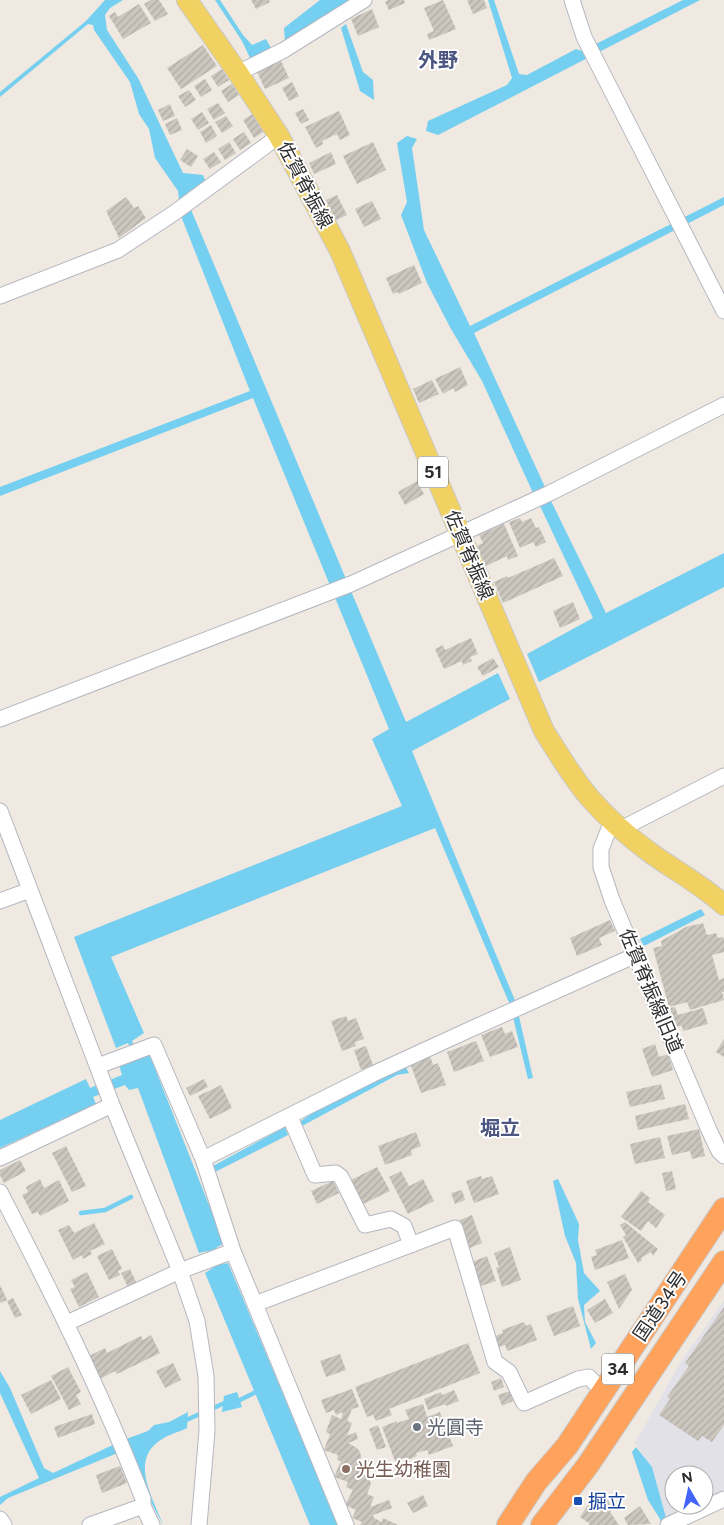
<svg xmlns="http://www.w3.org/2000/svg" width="724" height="1525" font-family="Figtree,'Noto Sans JP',sans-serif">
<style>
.industrial{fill:#e3e1e8}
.water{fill:#75cff0}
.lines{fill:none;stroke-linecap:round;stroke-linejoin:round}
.stream{stroke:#75cff0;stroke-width:4.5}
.building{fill:url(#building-hatch)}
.minor-casing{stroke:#b4b7c1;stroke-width:17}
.major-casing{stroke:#c9c9c9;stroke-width:22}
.highway-casing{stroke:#c9c9c9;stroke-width:24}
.minor{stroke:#fff;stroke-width:15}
.major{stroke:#f2d163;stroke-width:20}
.highway{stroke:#ffa35c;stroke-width:22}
.worship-dot{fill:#6b7280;stroke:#fff;stroke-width:2}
.education-dot{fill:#8d6e63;stroke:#fff;stroke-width:2}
.transit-dot{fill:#1a4fb4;stroke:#fff;stroke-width:2}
.labels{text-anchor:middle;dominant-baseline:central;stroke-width:4;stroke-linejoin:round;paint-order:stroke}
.shield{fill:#fff;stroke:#6d6d6d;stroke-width:1}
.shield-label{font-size:18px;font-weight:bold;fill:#2e2e2e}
.street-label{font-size:19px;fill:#2e2e2e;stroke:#fff}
.worship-label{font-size:19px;fill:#5b616d;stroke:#fff;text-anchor:start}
.education-label{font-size:19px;fill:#785e54;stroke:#fff;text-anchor:start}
.transit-label{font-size:19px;fill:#164399;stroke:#fff;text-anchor:start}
.neighbourhood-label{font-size:20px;font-weight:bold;fill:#4d5680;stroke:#fff}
</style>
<defs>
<pattern id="building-hatch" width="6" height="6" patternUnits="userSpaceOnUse" patternTransform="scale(1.25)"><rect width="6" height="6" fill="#cbc7bf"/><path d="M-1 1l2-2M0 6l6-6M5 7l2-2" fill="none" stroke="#afaba4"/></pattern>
</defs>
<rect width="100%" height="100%" fill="#efe9e1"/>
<path class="industrial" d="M724,1300V1495L704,1504V1475H674V1505H702L667,1521L648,1463L635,1443L680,1363Z"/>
<path class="water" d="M105,0H123L110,8L105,15L107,30L138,78L183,173L203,175L205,180L187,193L192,212L406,722L498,673L510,699L412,751L516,1003L533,1078L528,1079L510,1005L435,828L111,957L144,1033L132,1041L139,1057L147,1054L150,1056L224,1243L216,1248L223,1264L228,1263L338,1525H310L205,1273L214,1267L207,1251L199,1253L138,1088L129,1090L125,1085L93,1097L96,1104L0,1148V1120L86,1079L90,1088L122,1075L119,1065L135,1059L128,1043L116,1048L74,937L402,806L372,739L389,729L253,398L0,496V487L250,391L181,216L178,191L155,158L149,129L139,114L130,82L94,30L93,25L88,24L0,97V92L86,21Z
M215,0H220L243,35L252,45L266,39L271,48L250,58L242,41Z
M320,0H352L285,42L284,28Z
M488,0H494L519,74L527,75L576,49L582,51L683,0H700L438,135L426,131L428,121L507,85L512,78Z
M346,24L363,72L373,80L374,100L360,91L341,28Z
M407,136L417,139L412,148L424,230L470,326L724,197V205L474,333L545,487L533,493L482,381L451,329L427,283L401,215L407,202L397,143Z
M551,501L606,613L724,553V587L539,682L527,654L593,618L540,506Z
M701,909L705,915L644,946L640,939Z
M405,1066L409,1073L397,1075L302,1126L301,1121L312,1113Z
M285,1127L288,1135L215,1172L211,1167Z
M558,1179L579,1224L578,1240L584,1273L600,1291L584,1305L585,1322L596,1343L591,1349L578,1299L576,1263L565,1236L553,1181Z
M0,1371L10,1388L44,1468L53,1473L117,1443L120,1452L8,1498L0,1505V1497L39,1478L0,1393Z
M237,1392L242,1407L222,1412L224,1396Z
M188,1412L187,1428C179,1432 167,1435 159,1441C130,1462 153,1498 163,1525L143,1487L126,1439L148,1431L154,1425L169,1422Z
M636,1447L652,1467L668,1525H661L660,1519L648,1500L632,1452Z"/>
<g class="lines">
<path class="stream" d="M81,1213L105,1210L131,1197
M235,1401L240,1400L260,1390
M184,1421L227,1402"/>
</g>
<path class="building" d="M151,0H159L168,14L155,21L144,4Z
M251,0H269L270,2L256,9Z
M388,0H404L405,3L389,10L385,2Z
M443,0L456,29L429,40L427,34L434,31L424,8Z
M467,0H484L487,8L473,14Z
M139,4L151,23L123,39L109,16L115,12L118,17Z
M372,9L379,27L358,36L351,19Z
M203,45L217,66L181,89L167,68Z
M281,61L289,78L265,89L257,72Z
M222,69L229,80L218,87L211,76Z
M205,79L212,90L201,97L194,86Z
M292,82L299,96L289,101L282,88Z
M232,84L239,95L228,102L221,91Z
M189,90L196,100L185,107L178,96Z
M218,103L225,113L214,120L207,109Z
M170,104L175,116L163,121L158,110Z
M303,109L309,120L301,124L295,113Z
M339,111L350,135L340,140L337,134L322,141L323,144L316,148L305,127Z
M202,112L209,123L198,130L191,119Z
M254,113L265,131L254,138L243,120Z
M226,116L233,126L222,133L215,122Z
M177,118L182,130L170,135L165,124Z
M211,125L217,136L206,143L200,132Z
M244,132L251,143L240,150L233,139Z
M229,142L236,153L225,160L218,149Z
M373,142L386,170L357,184L343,156Z
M187,149L198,156L191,167L180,160Z
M214,152L221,162L210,169L203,159Z
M331,152L336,164L314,174L309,163Z
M337,195L347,215L336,220L326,200Z
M126,197L134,208L138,206L146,218L119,238L106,211Z
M372,201L381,219L364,227L355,209Z
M414,265L422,283L399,294L398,292L393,294L386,278Z
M460,367L468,385L455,392L453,388L443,394L435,379Z
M432,380L439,394L419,403L413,389Z
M417,481L424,494L405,505L398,492Z
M520,518L522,522L531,518L536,528L539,527L546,542L536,547L533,542L520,548L509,522Z
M504,524L518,556L508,560L507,556L486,566L477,546L483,543L479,535Z
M554,558L563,576L503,603L494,582L507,576L508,578Z
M573,602L580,619L560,628L553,611Z
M471,638L478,654L470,657L472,661L463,665L462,661L444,669L435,649L443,645L445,650Z
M493,658L499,667L483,676L477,667Z
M610,920L615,931L599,938L602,945L577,956L570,938Z
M703,923L707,935L716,933L718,938L723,937L724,939V952L712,955L719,980L724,978V992H722L724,1000L690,1010L687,1002L669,1007L653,948L662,946L661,941L686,927Z
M675,1007L678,1015L703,1008L708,1024L683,1031L682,1026L675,1027L670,1008Z
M346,1016L348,1021L356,1018L364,1039L355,1042L356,1046L342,1051L331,1021Z
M502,1027L505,1034L512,1031L518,1047L490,1057L481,1035Z
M724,1039V1057L716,1052Z
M476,1041L484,1061L454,1072L447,1052Z
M655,1044L659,1057L668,1054L673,1070L652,1077L642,1049Z
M366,1046L373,1065L361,1070L354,1050Z
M430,1056L433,1065L438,1063L446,1085L421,1093L410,1063Z
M204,1079L208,1087L190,1096L186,1088Z
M661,1084L665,1099L630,1107L626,1092Z
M221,1085L232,1108L210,1119L198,1096Z
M685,1104L689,1119L638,1130L635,1116Z
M699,1129L705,1156L692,1159L690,1151L672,1155L667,1136Z
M416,1132L421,1146L411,1150L412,1155L385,1165L378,1146Z
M660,1137L665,1158L635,1164L630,1144Z
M66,1146L86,1186L72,1192L52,1153Z
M20,1160L26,1171L4,1183L0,1175V1170Z
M377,1167L390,1191L361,1205L349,1181Z
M401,1171L409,1186L423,1179L434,1201L408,1214L389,1177Z
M672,1171L676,1189L666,1191L662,1173Z
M481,1176L482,1179L492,1176L499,1194L474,1203L466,1181Z
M40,1179L44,1188L59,1180L69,1201L40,1216L38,1212L32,1214L22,1195L28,1192L26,1187Z
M333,1181L339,1193L317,1204L311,1191Z
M462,1190L465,1200L455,1204L451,1193Z
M641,1191L650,1198L648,1202L665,1215L656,1228L648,1221L641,1231L621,1217Z
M472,1215L482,1243L467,1249L459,1226L462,1225L460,1220Z
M625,1222L658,1249L653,1256L651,1252L641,1258L642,1260L638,1263L623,1237L626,1235L620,1225Z
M94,1223L105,1244L90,1251L92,1254L83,1259L82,1255L73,1260L58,1230L69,1225L74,1233Z
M622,1240L629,1258L595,1270L591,1257L597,1255L595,1250Z
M510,1247L521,1280L502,1287L496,1268L499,1267L494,1253Z
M112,1249L122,1269L118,1271L120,1275L109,1280L97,1256Z
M487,1256L496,1281L481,1286L472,1262Z
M130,1269L136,1282L128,1287L121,1273Z
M87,1272L99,1297L79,1307L70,1289L75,1287L71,1280Z
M625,1274L632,1290L619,1309L607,1282Z
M0,1285L7,1300L0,1303Z
M13,1298L22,1315L15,1318L7,1301Z
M605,1299L613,1313L595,1323L587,1310Z
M573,1306L580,1326L554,1336L546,1316Z
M724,1307V1425L712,1442L702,1436L698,1441L659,1415L670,1399L667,1397L689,1366L685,1363Z
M524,1322L526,1326L531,1324L537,1340L507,1351L505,1345L496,1348L493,1337L503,1333L502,1330Z
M151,1335L160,1353L117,1374L115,1371L100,1379L89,1356L105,1348L107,1353L141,1336L143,1340Z
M468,1343L480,1373L389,1409L392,1415L376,1421L373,1415L367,1417L355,1387Z
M340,1354L346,1370L326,1377L320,1361Z
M173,1363L181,1380L165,1388L156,1371Z
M68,1367L81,1392L76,1395L81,1404L69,1410L51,1376Z
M501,1378L504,1387L494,1391L491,1382Z
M51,1380L61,1399L31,1414L21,1395Z
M352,1389L359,1407L352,1409L347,1421L352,1423L347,1436L356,1432L358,1439L348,1443L357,1448L360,1452L361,1457L359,1465L369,1460L372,1467L360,1472L367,1476L370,1481L371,1484L367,1494L374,1497L370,1507L389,1500L392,1508L373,1515L374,1518L382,1522L383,1518L398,1525H360L362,1522L352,1518L356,1510L345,1505L353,1490L346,1487L348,1482L334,1477L341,1461L337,1460L338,1455L324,1450L330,1434L326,1432L332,1415L341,1419L343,1412L336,1415L334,1410L326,1413L321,1400Z
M454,1390L459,1401L446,1406L445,1404L428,1410L424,1399L441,1392L442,1395Z
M510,1391L513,1401L502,1406L498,1395Z
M423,1404L427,1417L440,1412L453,1446L429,1455L427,1450L416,1453L417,1456L405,1461L404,1458L395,1461L382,1427L397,1421V1423L409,1419L405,1410Z
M92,1414L95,1424L58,1438L54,1427Z
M378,1425L386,1447L377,1450L369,1429Z
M120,1466L127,1483L102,1493L96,1475Z
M597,1491L608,1500L613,1509L610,1512L619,1525H588L590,1524L580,1517Z
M423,1495L428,1506L413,1513L407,1503Z
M640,1506L651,1524L628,1525L624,1518Z"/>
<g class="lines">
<defs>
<path id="minor" d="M572,0L584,37L724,311
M238,73L284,50L364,0
M0,296L118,250L174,213L279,136
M0,719L351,584L550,493L724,405
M0,811L112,1105L180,1271L197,1321L206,1376L207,1431L199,1525
M612,821L601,849V867L612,900L709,1130L719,1151L724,1156
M621,829L724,776
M0,901L30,890
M98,1066L154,1045L203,1159L233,1251L346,1525
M290,1117L315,1175L336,1173L341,1177L365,1225L391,1219L404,1226L411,1245
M0,1158L112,1105
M203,1159L373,1074L471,1029L636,955
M0,1192C52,1293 102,1393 143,1499V1506L90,1525
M255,1304L455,1228L495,1362L509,1372L524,1403L578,1379L589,1377L603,1392
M67,1323L180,1271L233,1251
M143,1506L152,1525
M0,1519L4,1525
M668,1525L724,1499"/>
<path id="major" d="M187,0L238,73L279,136L340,251L544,731C558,753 572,777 589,797C607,818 630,838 652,854C676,871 702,885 724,905"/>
<path id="highway" d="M508,1525L536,1482L567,1446L724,1209
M542,1525L588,1465L724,1262"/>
</defs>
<use href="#minor" class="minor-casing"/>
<use href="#major" class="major-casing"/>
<use href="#highway" class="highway-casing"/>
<use href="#minor" class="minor"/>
<use href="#major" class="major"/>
<use href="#highway" class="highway"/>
</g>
<circle class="worship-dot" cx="417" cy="1427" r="5"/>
<circle class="education-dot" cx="346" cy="1469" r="5"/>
<rect class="transit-dot" x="573" y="1496" width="10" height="10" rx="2.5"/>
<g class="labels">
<g class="shield">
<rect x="418" y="456.5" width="30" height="31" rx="4"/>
<rect x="602" y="1353.5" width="32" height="31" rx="4"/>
</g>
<g class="shield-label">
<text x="433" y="472">51</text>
<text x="618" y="1369">34</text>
</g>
<g class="street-label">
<text transform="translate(305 185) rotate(62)">佐賀脊振線</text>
<text transform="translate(469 555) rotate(67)">佐賀脊振線</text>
<text transform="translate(651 991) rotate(67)">佐賀脊振線旧道</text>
<text transform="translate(660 1306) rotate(-56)">国道34号</text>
</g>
<g class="worship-label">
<text x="427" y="1427">光圓寺</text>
</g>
<g class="education-label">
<text x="356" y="1469">光生幼稚園</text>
</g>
<g class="transit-label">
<text x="588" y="1501">掘立</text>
</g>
<g class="neighbourhood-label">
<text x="438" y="60">外野</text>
<text x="500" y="1128">堀立</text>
</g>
</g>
<g transform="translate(689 1490) rotate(351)"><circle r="24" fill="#ffffff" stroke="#ababab"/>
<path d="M0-4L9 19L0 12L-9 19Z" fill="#4264fb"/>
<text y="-8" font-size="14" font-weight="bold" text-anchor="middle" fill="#2e2e2e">N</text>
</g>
</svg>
